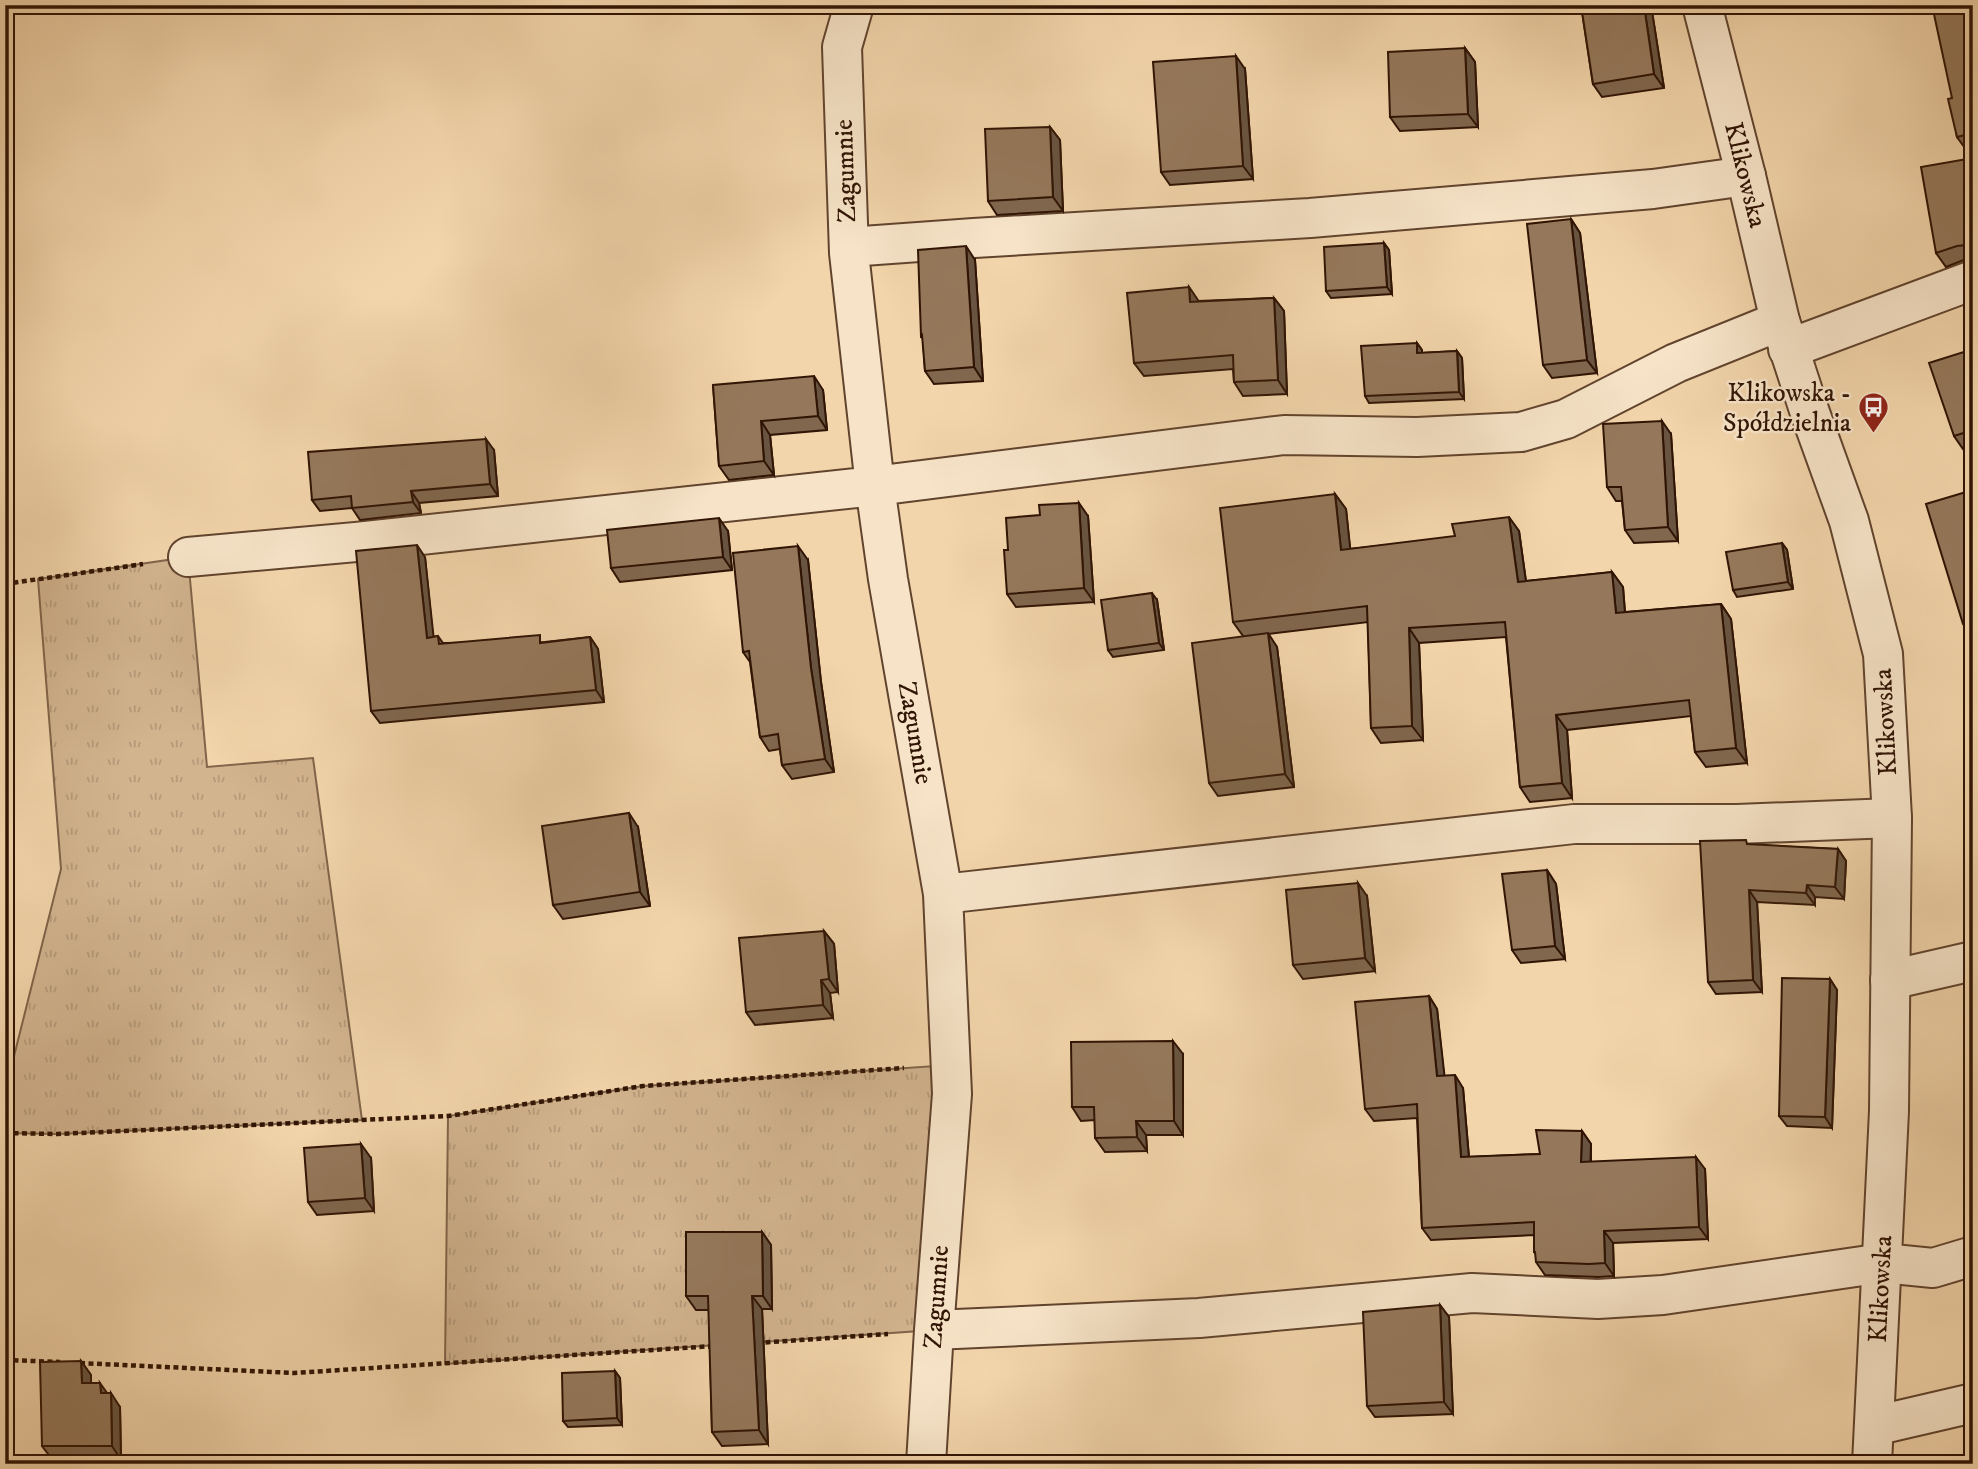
<svg xmlns="http://www.w3.org/2000/svg" width="1978" height="1469" font-family="'IM FELL DW Pica',serif">
<style>
.grass{fill:url(#grass-tufts);stroke:#81644a;stroke-width:2}
.lines{fill:none;stroke-linecap:round;stroke-linejoin:round}
.minor-casing{stroke:#61442e;stroke-width:42}
.tertiary-casing{stroke:#61442e;stroke-width:42}
.path{stroke:#301404;stroke-width:4.5;stroke-dasharray:5 3.5;stroke-linecap:butt}
.minor{stroke:#f7e4c8;stroke-width:38}
.tertiary{stroke:#f7e4c8;stroke-width:38}
.wall{fill:#80674e;stroke:#301404;stroke-width:2}
.shaded-wall{fill:#685440;stroke:#301404;stroke-width:2}
.building{fill:#95785b;stroke:#301404;stroke-width:2}
.labels{text-anchor:middle;dominant-baseline:central;stroke-width:5;stroke-linejoin:round;paint-order:stroke}
.street-label{font-size:26px;fill:#301404;stroke:#f7e4c8}
.poi-label{font-size:26px;fill:#301404;stroke:#f7e4c8;text-anchor:end}
</style>
<defs>
<pattern id="grass-tufts" width="24" height="20" patternUnits="userSpaceOnUse" patternTransform="scale(1.75)"><rect width="24" height="20" fill="#d2b48f"/><path d="M3 7l-1-3M5 7V3M7 7l1-3M15 17l-1-3M17 17v-4M19 17l1-3" fill="none" stroke="#b59a7a"/></pattern>
</defs>
<rect width="100%" height="100%" fill="#f3d5ab"/>
<filter id="stains"><feTurbulence type="fractalNoise" baseFrequency=".00286" numOctaves="4"/><feColorMatrix values="0 0 0 0 .2 0 0 0 0 .09 0 0 0 0 .02 0 0 0 .5 -.17"/></filter>
<radialGradient id="worn" r=".72"><stop offset=".6" stop-color="#630" stop-opacity="0"/><stop offset="1" stop-color="#630" stop-opacity=".3"/></radialGradient>
<path class="grass" d="M188,557L207,767L313,758L362,1120L58,1134L5,1133V1092L61,869L38,579Z
M950,1065L934,1330L445,1364L448,1116L643,1086Z"/>
<g class="lines">
<defs>
<path id="minor" d="M854,5L842,47L849,253L875,486L888,579L943,894L952,1094L934,1330L926,1464
M849,247L974,238L1310,218L1653,189L1746,176
M1788,349L1973,280
M188,557L356,542L875,486L1284,435L1417,437L1521,432L1566,419L1676,363L1780,321
M943,894L1574,824H1737L1892,818
M1890,980L1973,961
M934,1330L1199,1318L1472,1293L1598,1299L1663,1295L1883,1263L1933,1268L1973,1256
M1874,1426L1973,1403"/>
<path id="tertiary" d="M1702,5L1746,176L1780,321L1810,413L1849,521L1883,654L1892,818L1889,1111L1872,1464"/>
</defs>
<use href="#minor" class="minor-casing"/>
<use href="#tertiary" class="tertiary-casing"/>
<path class="path" d="M5,584L143,564
M5,1133L58,1134L448,1116L643,1086L904,1068
M757,1343L888,1334
M5,1360L60,1362
M80,1363L294,1373L714,1346"/>
<use href="#minor" class="minor"/>
<use href="#tertiary" class="tertiary"/>
</g>
<path class="wall" d="M1581,5H1651L1664,88L1602,97L1593,84Z
M1973,5V146L1965,148L1957,137L1952,98Z
M1465,48L1475,62L1478,127L1400,131L1390,117Z
M1245,69L1253,179L1170,185L1161,172Z
M1050,127L1060,140L1063,211L997,215L988,201Z
M1973,158V259H1966L1946,267L1936,253Z
M1571,219L1580,233L1597,373L1552,378L1543,365Z
M1384,243L1389,250L1392,294L1331,298L1326,291Z
M975,260L983,381L934,384L925,371L923,339L921,336Z
M1189,287L1198,301L1274,298L1284,311L1287,394L1243,396L1234,382L1233,369L1144,376L1134,363Z
M1417,343L1422,350V353L1457,351L1462,358L1464,399L1369,403L1365,396Z
M1973,349V446L1963,449L1954,436Z
M713,385L823,390L827,430L770,435L774,475L729,480L719,466Z
M1671,434L1678,541L1634,543L1625,530L1622,501H1616L1607,487Z
M494,450L498,496L419,503L421,513L360,520L352,508L320,511L312,500Z
M1335,494L1346,509L1350,549L1519,531L1526,581L1612,572L1623,587L1625,612L1721,604L1731,619L1747,763L1706,767L1695,752L1691,716L1567,730L1572,798L1530,802L1520,787L1506,637L1419,643L1423,740L1381,743L1371,728L1368,622L1268,634L1277,647L1294,787L1218,796L1209,783L1243,636L1233,622Z
M1088,516L1094,602L1016,607L1007,594L1008,550Z
M728,531L732,570L620,582L611,568Z
M1782,543L1787,550L1793,589L1737,597L1733,590Z
M425,557L433,637L438,636L443,643L545,642L590,637L598,649L604,702L380,723L371,711Z
M808,560L821,682L834,772L792,779L782,765L780,749L769,751L760,737L750,662L743,652Z
M1157,600L1164,650L1113,657L1108,650Z
M638,827L650,906L563,919L553,905Z
M1750,845L1838,849L1846,861L1844,899L1815,897V905L1757,902L1762,992L1716,994L1708,982Z
M1547,870L1556,884L1565,959L1521,963L1512,950Z
M1367,896L1375,971L1303,979L1293,965Z
M824,931L834,944L838,992L830,993L833,1018L755,1025L746,1012Z
M1830,979L1837,990L1832,1128L1787,1126L1779,1116Z
M1429,996L1437,1009L1444,1076L1463,1088L1469,1157L1540,1154L1582,1131L1591,1144V1162L1705,1169L1708,1239L1613,1243L1614,1276L1598,1277L1545,1275L1536,1262V1254L1534,1252V1235L1431,1240L1422,1228L1417,1118L1374,1121L1365,1109Z
M1183,1054V1135H1146L1147,1151L1105,1152L1095,1138V1120L1081,1121L1072,1107Z
M371,1158L374,1211L317,1215L308,1202Z
M762,1232L771,1245L772,1309H762L768,1444L722,1446L712,1432L709,1310H696L686,1296Z
M1440,1305L1449,1317L1453,1414L1375,1417L1367,1406Z
M81,1361L91,1375V1383L107,1393L120,1407L121,1460L52,1459L42,1446Z
M615,1371L620,1378L622,1425L568,1427L563,1421Z"/>
<path class="shaded-wall" d="M1644,5H1651L1664,88L1654,74Z
M1465,48L1475,62L1478,127L1468,114Z
M1236,56L1245,69L1253,179L1243,166Z
M1050,127L1060,140L1063,211L1053,197Z
M1571,219L1580,233L1597,373L1587,360Z
M1384,243L1389,250L1392,294L1387,287Z
M966,246L975,260L983,381L974,367Z
M1189,287L1198,300L1200,315L1190,302Z
M1274,298L1284,311L1287,394L1278,380Z
M1417,343L1422,350V360L1417,353Z
M1457,351L1462,358L1464,399L1459,392Z
M814,376L823,390L827,430L818,416Z
M761,421L770,435L774,475L764,461Z
M1662,421L1671,434L1678,541L1668,527Z
M486,439L494,450L498,496L490,484Z
M411,491L419,503L421,513L413,502Z
M1966,492L1973,501V514Z
M1335,494L1346,509L1352,565L1341,550Z
M1079,503L1088,516L1094,602L1084,588Z
M1509,517L1519,531L1528,597L1518,582Z
M719,518L728,531L732,570L723,557Z
M1782,543L1787,550L1793,589L1788,582Z
M417,545L425,557L435,650L427,638Z
M798,546L808,560L821,682L834,772L825,759L811,668Z
M1612,572L1623,587L1626,627L1616,613Z
M1152,593L1157,600L1164,650L1159,643Z
M1721,604L1731,619L1747,763L1736,748Z
M1409,628L1419,643L1423,740L1412,726Z
M1268,633L1277,647L1294,787L1285,774Z
M590,637L598,649L604,702L596,690Z
M1556,715L1567,730L1572,798L1562,783Z
M629,813L638,827L650,906L640,892Z
M1838,849L1846,861L1844,899L1835,887Z
M1547,870L1556,884L1565,959L1555,946Z
M1358,883L1367,896L1375,971L1365,958Z
M1807,885L1815,897V905L1806,893Z
M1749,890L1757,902L1762,992L1753,980Z
M824,931L834,944L838,992L829,979Z
M1830,979L1837,990L1832,1128L1825,1117Z
M821,980L830,993L833,1018L823,1005Z
M1429,996L1437,1009L1446,1089L1437,1076Z
M1173,1041L1183,1054V1135L1174,1121Z
M1455,1075L1463,1088L1470,1170L1461,1157Z
M1136,1121L1146,1135L1147,1151L1137,1137Z
M1582,1131L1591,1144L1590,1175L1581,1162Z
M361,1144L371,1158L374,1211L365,1198Z
M1696,1157L1705,1169L1708,1239L1699,1227Z
M1604,1231L1613,1243L1614,1276L1605,1263Z
M762,1232L771,1245L772,1309L763,1296Z
M752,1296L762,1309L768,1444L759,1430Z
M1440,1305L1449,1317L1453,1414L1444,1402Z
M81,1361L91,1375V1397L82,1383Z
M615,1371L620,1378L622,1425L617,1418Z
M100,1383L110,1397L101,1393Z
M111,1393L120,1407L121,1460L112,1446Z"/>
<path class="building" d="M1581,5H1644L1654,74L1593,84Z
M1932,5H1973V133L1957,137L1948,99L1952,98Z
M1465,48L1468,114L1390,117L1388,52Z
M1236,56L1243,166L1161,172L1153,62Z
M1050,127L1053,197L988,201L985,129Z
M1973,158V247L1966,245L1957,246L1936,253L1921,167Z
M1571,219L1587,360L1543,365L1527,224Z
M1384,243L1387,287L1326,291L1324,247Z
M966,246L974,367L925,371L922,335L921,336L918,250Z
M1189,287L1190,302L1274,298L1278,380L1234,382L1233,355L1134,363L1127,293Z
M1417,343V353L1457,351L1459,392L1365,396L1361,346Z
M1973,349V430L1954,436L1929,363Z
M814,376L818,416L761,421L764,461L719,466L713,385Z
M1662,421L1668,527L1625,530L1621,487H1607L1603,424Z
M486,439L490,484L411,491L413,502L352,508L351,496L312,500L308,452Z
M1966,492L1973,514V637L1963,624L1926,504Z
M1335,494L1341,550L1455,536L1452,524L1509,517L1518,582L1612,572L1616,613L1721,604L1736,748L1695,752L1689,700L1556,715L1562,783L1520,787L1505,622L1409,628L1412,726L1371,728L1367,606L1233,622L1220,508Z
M1079,503L1084,588L1007,594L1004,550H1008L1006,518L1040,515L1039,505Z
M719,518L723,557L611,568L607,530Z
M1782,543L1788,582L1733,590L1726,552Z
M417,545L427,638L438,636L439,644L540,635V643L590,637L596,690L371,711L356,551Z
M798,546L811,668L825,759L782,765L778,734L760,737L749,651L743,652L733,553Z
M1152,593L1159,643L1108,650L1101,600Z
M1268,633L1285,774L1209,783L1192,643Z
M1973,805V822L1968,806Z
M629,813L640,892L553,905L542,826Z
M1746,840L1747,844L1838,849L1835,887L1807,885L1806,893L1749,890L1753,980L1708,982L1700,841Z
M1547,870L1555,946L1512,950L1502,874Z
M1358,883L1365,958L1293,965L1286,890Z
M824,931L829,979L821,980L823,1005L746,1012L739,938Z
M1782,978L1830,979L1825,1117L1779,1116Z
M1429,996L1437,1076L1455,1075L1461,1157L1540,1154L1536,1130L1582,1131L1581,1162L1696,1157L1699,1227L1604,1231L1605,1263L1589,1264L1536,1262L1535,1252H1534V1222L1422,1228L1417,1104L1365,1109L1355,1002Z
M1173,1041L1174,1121H1136L1137,1137L1095,1138L1094,1107H1072L1071,1042Z
M361,1144L365,1198L308,1202L304,1148Z
M686,1232H762L763,1296H752L759,1430L712,1432L708,1296H686Z
M1440,1305L1444,1402L1367,1406L1363,1312Z
M81,1361L82,1383H100L101,1393H111L112,1446H42L40,1362Z
M615,1371L617,1418L563,1421L562,1373Z
M1255,1457H1350V1464H1255Z"/>
<defs>
<symbol id="bus-pin" viewBox="-11 -11 22 30"><path d="M0 17L-7.5 6A9.5 9.5 0 1 1 7.5 6Z" fill="#8f2418" stroke="#f7e4c8"/><path d="M-5-6H5V4H4V6H2V4H-2V6H-4V4H-5ZM-3.5-4V0h7V-4ZM-3.5 1.2v1.5H-2V1.2ZM2 1.2v1.5H3.5V1.2Z" fill="#fff"/></symbol>
</defs>
<g fill-rule="evenodd">
<use href="#bus-pin" x="1856" y="390" width="35" height="47"/>
</g>
<g class="labels">
<g class="street-label">
<text transform="translate(846 171) rotate(-92)">Zagumnie</text>
<text transform="translate(1745 175) rotate(76)">Klikowska</text>
<text transform="translate(1886 722) rotate(-93)">Klikowska</text>
<text transform="translate(915 733) rotate(80)">Zagumnie</text>
<text transform="translate(1881 1289) rotate(-87)">Klikowska</text>
<text transform="translate(937 1297) rotate(-86)">Zagumnie</text>
</g>
<g class="poi-label">
<text x="1851" y="393">Klikowska -<tspan x="1851" dy="30">Spółdzielnia</tspan></text>
</g>
</g>
<rect width="1978" height="1469" fill="none" stroke="#f3d5ab" stroke-width="28"/>
<rect x="7" y="7" width="1964" height="1455" fill="none" stroke="#301404" stroke-width="3.5"/>
<rect x="14" y="14" width="1950" height="1441" fill="none" stroke="#301404" stroke-width="2"/>
<rect width="100%" height="100%" filter="url(#stains)"/>
<rect width="100%" height="100%" fill="url(#worn)"/>
</svg>
